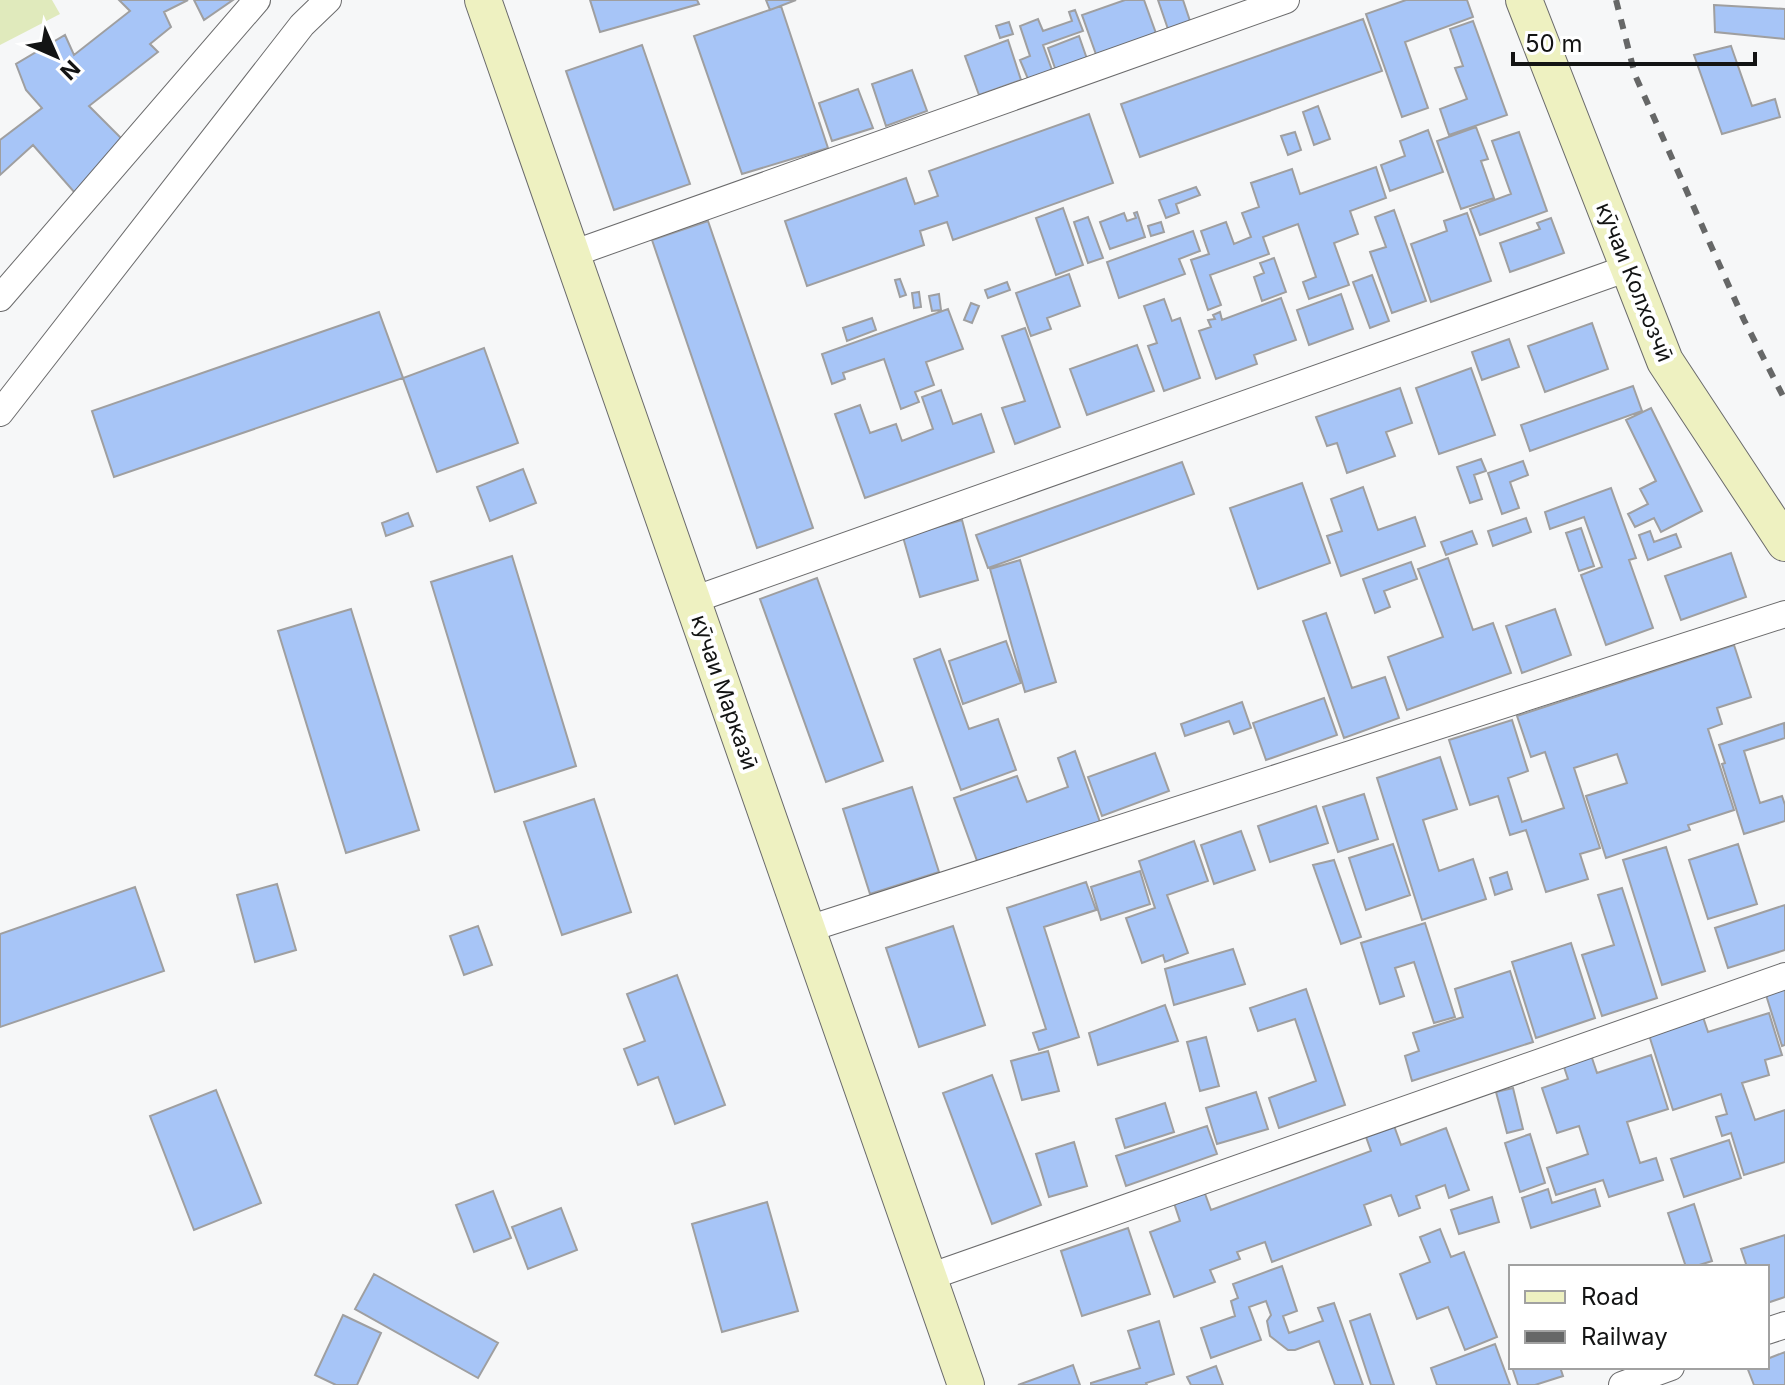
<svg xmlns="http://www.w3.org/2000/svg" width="1785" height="1385" font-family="Inter,sans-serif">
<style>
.green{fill:#e0eabc}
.building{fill:#a7c5f7;stroke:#9f9fa0;stroke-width:2}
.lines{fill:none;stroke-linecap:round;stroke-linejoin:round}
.street-casing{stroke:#6b6b6c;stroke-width:28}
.secondary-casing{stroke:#6b6b6c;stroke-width:38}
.street{stroke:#fff;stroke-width:26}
.secondary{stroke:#eef1c1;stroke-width:36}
.rail{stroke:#666767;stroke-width:6;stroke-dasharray:10 10;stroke-linecap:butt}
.labels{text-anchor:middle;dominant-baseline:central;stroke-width:8;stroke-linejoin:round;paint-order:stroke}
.street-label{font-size:22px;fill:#131414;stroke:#fff}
</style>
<rect width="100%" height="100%" fill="#f6f7f8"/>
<path class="green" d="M0,0H52L60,14L0,45Z"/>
<path class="building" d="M119,0H188L164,12L171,27L150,44L158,52L89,106L128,145L82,201L33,145L0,175V140L42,108L26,90L16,64L65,35L74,55L130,11Z
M194,0H233L204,20Z
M590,0H697L699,4L600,32Z
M766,0H796L770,10Z
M1125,0H1144L1158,39L1098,60L1082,15Z
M1158,0H1183L1191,24L1169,32Z
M1406,0H1467L1473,17L1405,42L1428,108L1402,117L1366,14Z
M1714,5L1785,9V39L1715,32Z
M781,6L828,148L742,174L694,36Z
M1075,10L1083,31L1043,45L1052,70L1028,79L1020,60L1030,56L1020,26L1038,19L1043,31L1072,21L1069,12Z
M1363,19L1382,71L1140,157L1121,104Z
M1473,21L1507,115L1449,135L1440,109L1467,99L1455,68L1463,66L1450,29Z
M1009,22L1013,34L1000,38L996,26Z
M1079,36L1087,59L1056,71L1048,48Z
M1008,40L1021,80L979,95L965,56Z
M642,45L690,184L614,210L566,71Z
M1731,46L1752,106L1775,99L1780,117L1722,134L1694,55Z
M912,70L927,111L886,126L872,84Z
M858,89L873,128L832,141L819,103Z
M1318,106L1330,139L1314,145L1303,112Z
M1089,114L1113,183L953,240L947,222L920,231L924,245L807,286L785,221L906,178L915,204L938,196L929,171Z
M1476,127L1488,159L1481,161L1494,198L1461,209L1437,141Z
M1428,130L1443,172L1390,191L1381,165L1405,156L1400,141Z
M1295,132L1301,150L1288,155L1281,136Z
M1519,132L1547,211L1480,235L1470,209L1511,194L1492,141Z
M1376,167L1386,198L1350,211L1358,234L1334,243L1349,285L1309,299L1303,282L1316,277L1298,224L1263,237L1269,254L1210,275L1221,305L1208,310L1191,260L1209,254L1201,231L1226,222L1234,244L1251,237L1242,213L1259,207L1251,183L1292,169L1300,194Z
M1196,187L1200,195L1176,204L1179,213L1166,218L1159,200Z
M1063,208L1083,265L1056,275L1036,218Z
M1394,210L1426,301L1392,313L1370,252L1386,247L1375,217Z
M1137,212L1145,237L1110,249L1100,222L1124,213L1127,221L1136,218L1134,213Z
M1467,213L1491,281L1431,302L1411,244L1447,231L1444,221Z
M1088,217L1103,258L1088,263L1074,222Z
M1551,218L1564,253L1510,272L1500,243L1540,229L1537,223Z
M708,221L813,528L757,548L652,240Z
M1161,222L1164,232L1151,236L1148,226Z
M1193,231L1200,251L1179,259L1185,274L1119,298L1107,262Z
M1274,258L1286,292L1262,301L1254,277L1264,273L1260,263Z
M1069,274L1080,306L1047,318L1051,329L1031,336L1016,293Z
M1372,275L1389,321L1370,328L1353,282Z
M900,279L906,295L900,297L895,280Z
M1007,282L1010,290L988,298L985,290Z
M919,292L921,307L914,308L912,293Z
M939,294L941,310L932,311L929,296Z
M1341,294L1353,329L1309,345L1297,310Z
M1281,298L1296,340L1254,355L1257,364L1216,379L1199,331L1211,327L1208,320L1215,319L1213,315L1220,312L1222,320Z
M1164,299L1172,321L1180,318L1200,378L1164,391L1148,346L1157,343L1144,306Z
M971,303L979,306L972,323L964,320Z
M948,309L963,349L926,362L934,385L915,392L919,402L901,409L884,359L843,373L845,379L832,384L822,354Z
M379,312L403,378L114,477L92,411Z
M872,318L876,330L847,341L843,328Z
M1592,323L1608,369L1545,392L1528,346Z
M1025,328L1060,427L1015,444L1002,408L1025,401L1002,336Z
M1509,339L1519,367L1482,380L1472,352Z
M1137,345L1154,391L1087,415L1070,369Z
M484,348L518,443L437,472L403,378Z
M1471,368L1495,435L1439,454L1416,388Z
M1633,386L1642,411L1530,451L1521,425Z
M1400,388L1412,423L1386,432L1395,456L1347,473L1337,443L1327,446L1316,417Z
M941,390L953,424L981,414L994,452L865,498L835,414L860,405L870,433L896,424L902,441L933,429L922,397Z
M1651,408L1702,511L1661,532L1654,518L1635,527L1628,514L1648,504L1640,489L1656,481L1626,420Z
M1481,459L1486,471L1474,475L1482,499L1470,503L1457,467Z
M1523,461L1528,475L1510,482L1519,508L1502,514L1488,473Z
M1182,462L1194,494L988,568L976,535Z
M523,469L536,503L490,521L477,487Z
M1302,483L1330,563L1258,589L1230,508Z
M1363,487L1378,530L1415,517L1425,546L1341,576L1327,536L1342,531L1331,499Z
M1611,488L1636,558L1629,560L1653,628L1606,645L1581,575L1602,567L1584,517L1550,529L1545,512Z
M408,513L413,526L386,536L382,523Z
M1526,518L1531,532L1493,546L1488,531Z
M962,520L978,580L920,597L903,537Z
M1581,528L1594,566L1579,571L1566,533Z
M1472,531L1477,544L1446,555L1441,542Z
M1650,531L1654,542L1676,534L1681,547L1648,560L1639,535Z
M1731,553L1746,597L1681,620L1665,576Z
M512,556L576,766L495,792L431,582Z
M1448,558L1473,630L1493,623L1511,673L1407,710L1388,657L1443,637L1418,569Z
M1020,560L1056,682L1025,692L990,569Z
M1411,562L1417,579L1384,591L1390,607L1375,613L1363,579Z
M817,578L883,761L826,782L760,599Z
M351,609L419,830L346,853L278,631Z
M1555,609L1571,655L1522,673L1506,626Z
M1326,613L1352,688L1385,677L1399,718L1344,738L1303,621Z
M1006,641L1021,683L963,704L949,661Z
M1734,645L1751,697L1717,708L1722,724L1708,729L1734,810L1688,825L1690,830L1606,858L1586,796L1627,783L1617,754L1574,768L1600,848L1580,854L1588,879L1546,892L1526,830L1510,835L1498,796L1470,805L1449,740L1512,720L1528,771L1508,778L1522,822L1564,808L1545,752L1531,757L1517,716Z
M940,649L969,729L998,719L1016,770L961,790L914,659Z
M1324,698L1337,735L1266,760L1253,723Z
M1242,702L1251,728L1234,734L1229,721L1185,736L1181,724Z
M1784,723L1785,738L1744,751L1760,803L1782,796L1785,805V821L1744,834L1722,764L1725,763L1719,745Z
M1075,751L1101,825L980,869L954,798L1017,776L1027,802L1068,787L1058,758Z
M1155,753L1169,791L1102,816L1088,777Z
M1440,757L1457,809L1423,820L1439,871L1473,859L1486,899L1422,920L1377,778Z
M912,787L939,872L870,894L843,809Z
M1364,794L1378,839L1338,852L1323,807Z
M594,799L631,912L562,935L524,822Z
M1316,806L1328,843L1270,862L1258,826Z
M1241,831L1255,870L1214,884L1201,845Z
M1194,841L1208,881L1167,895L1188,953L1165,962L1163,955L1142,963L1126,918L1155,908L1139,861Z
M1393,844L1410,895L1366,910L1349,858Z
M1738,844L1757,904L1708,919L1689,860Z
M1666,847L1705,971L1662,985L1623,860Z
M1334,860L1361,937L1341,944L1313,865Z
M1140,871L1150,904L1101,920L1091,887Z
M1507,872L1512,889L1495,895L1490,878Z
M1086,882L1096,910L1044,927L1079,1037L1039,1050L1033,1033L1046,1029L1007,908Z
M277,884L296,950L255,962L237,895Z
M135,887L164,971L0,1027V934Z
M1622,888L1657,998L1602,1016L1582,955L1614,945L1598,895Z
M1785,905V950L1728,968L1715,928Z
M1425,923L1455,1017L1434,1023L1414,962L1395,968L1404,996L1380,1004L1361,943Z
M478,926L492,965L464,975L450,936Z
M953,926L985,1025L919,1047L886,948Z
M1571,943L1595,1018L1536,1038L1512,962Z
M1233,949L1245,984L1174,1005L1165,969Z
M1510,971L1533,1042L1412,1081L1405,1056L1419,1051L1413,1033L1463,1017L1455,989Z
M677,975L725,1105L675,1124L658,1077L638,1085L624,1049L645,1041L627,994Z
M1306,989L1345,1105L1279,1128L1269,1098L1316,1081L1295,1019L1258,1031L1250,1008Z
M1785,989V1045L1782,1046L1766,995Z
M1165,1005L1178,1041L1098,1065L1089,1033Z
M1769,1013L1782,1055L1765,1060L1769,1075L1742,1083L1755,1120L1785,1110V1162L1744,1175L1731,1133L1722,1136L1716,1117L1727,1114L1721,1094L1673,1110L1648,1032L1702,1014L1708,1032Z
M1206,1037L1219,1086L1200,1091L1187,1042Z
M1048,1051L1059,1091L1022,1100L1011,1061Z
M1591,1055L1597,1073L1651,1055L1668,1109L1627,1122L1640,1163L1656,1158L1663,1180L1609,1197L1603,1180L1556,1195L1547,1168L1588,1154L1579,1126L1557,1133L1542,1088L1568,1079L1563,1064Z
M992,1075L1041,1205L992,1224L943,1093Z
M1513,1088L1523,1129L1507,1133L1496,1092Z
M216,1090L261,1203L194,1230L150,1116Z
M1256,1092L1268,1129L1217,1144L1206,1108Z
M1165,1103L1174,1132L1125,1148L1116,1119Z
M1393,1123L1401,1145L1446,1128L1469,1190L1449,1198L1445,1185L1416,1196L1420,1208L1399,1216L1391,1195L1364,1205L1371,1225L1272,1262L1265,1242L1237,1252L1240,1259L1210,1270L1215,1282L1174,1297L1150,1232L1180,1221L1174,1203L1204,1191L1211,1210L1371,1151L1365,1134Z
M1207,1126L1217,1154L1126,1186L1116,1156Z
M1530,1134L1545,1183L1520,1192L1505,1143Z
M1729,1140L1741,1178L1684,1197L1671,1159Z
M1074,1142L1087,1186L1049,1197L1036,1154Z
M1548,1189L1552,1203L1595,1189L1600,1206L1531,1228L1522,1198Z
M493,1191L511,1238L474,1252L456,1205Z
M1492,1197L1499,1222L1459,1234L1451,1210Z
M767,1202L798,1311L722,1332L692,1224Z
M1694,1204L1712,1261L1693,1267H1686L1668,1213Z
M561,1208L577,1250L528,1269L512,1227Z
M1128,1228L1150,1294L1082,1316L1061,1251Z
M1440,1229L1451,1257L1464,1252L1497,1337L1465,1350L1448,1307L1417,1319L1400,1274L1430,1262L1420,1237Z
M1785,1235V1297L1767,1303V1267H1747L1741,1249Z
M1282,1266L1297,1311L1283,1316L1289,1333L1323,1321L1318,1308L1334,1303L1363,1385H1335L1319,1341L1295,1350H1288L1270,1336L1267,1321L1271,1315L1266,1301L1249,1307L1261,1340L1211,1358L1201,1328L1235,1316L1231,1301L1238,1298L1233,1284Z
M374,1274L498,1343L478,1378L355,1309Z
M1370,1314L1394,1385H1371L1350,1321Z
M343,1315L381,1333L357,1385H336L315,1375Z
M1159,1321L1174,1374L1146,1383L1147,1385H1091V1383L1140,1368L1128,1331Z
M1495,1344L1510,1385H1437L1431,1368Z
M1785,1352V1385H1754L1747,1367H1767V1359Z
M1073,1365L1080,1385H1018Z
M1216,1366L1223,1385H1191L1187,1377Z
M1512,1367H1560L1563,1376L1535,1385H1518Z"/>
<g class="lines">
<defs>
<path id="street" d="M572,254L1286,0
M0,298L257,0
M0,413L302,25L328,0
M693,600L1628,268
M808,929L1785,614
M929,1277L1785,976
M1767,1331L1785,1325
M1622,1385L1671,1367"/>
<path id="secondary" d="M483,0L966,1385
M1524,0L1665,361L1785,543"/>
</defs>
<use href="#street" class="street-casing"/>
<use href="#secondary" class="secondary-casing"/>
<use href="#street" class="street"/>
<use href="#secondary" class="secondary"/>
<path class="rail" d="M1616,0L1635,75L1744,320L1785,400"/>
</g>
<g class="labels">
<g class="street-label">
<text transform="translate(1635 282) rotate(68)">кӯчаи Колхозчӣ</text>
<text transform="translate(725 692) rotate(71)">кӯчаи Марказӣ</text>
</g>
</g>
<rect x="1509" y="1265" width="260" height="104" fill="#ffffff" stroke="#a1a1a1" stroke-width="2"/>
<rect x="1525" y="1291" width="40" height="12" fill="#eef1c1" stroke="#a1a1a1" stroke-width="2"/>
<text x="1581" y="1305" font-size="24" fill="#131414">Road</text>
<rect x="1525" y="1331" width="40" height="12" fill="#666767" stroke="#a1a1a1" stroke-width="2"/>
<text x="1581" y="1345" font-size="24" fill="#131414">Railway</text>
<g transform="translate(56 56) rotate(135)" stroke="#ffffff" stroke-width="6" paint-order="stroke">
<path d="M0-6L14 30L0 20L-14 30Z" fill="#131414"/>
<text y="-12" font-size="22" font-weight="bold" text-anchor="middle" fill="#131414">N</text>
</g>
<path d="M1513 52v12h242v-12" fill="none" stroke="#131414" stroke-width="4"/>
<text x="1525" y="52" font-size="24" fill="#131414" stroke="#ffffff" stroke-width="6" paint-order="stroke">50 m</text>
</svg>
